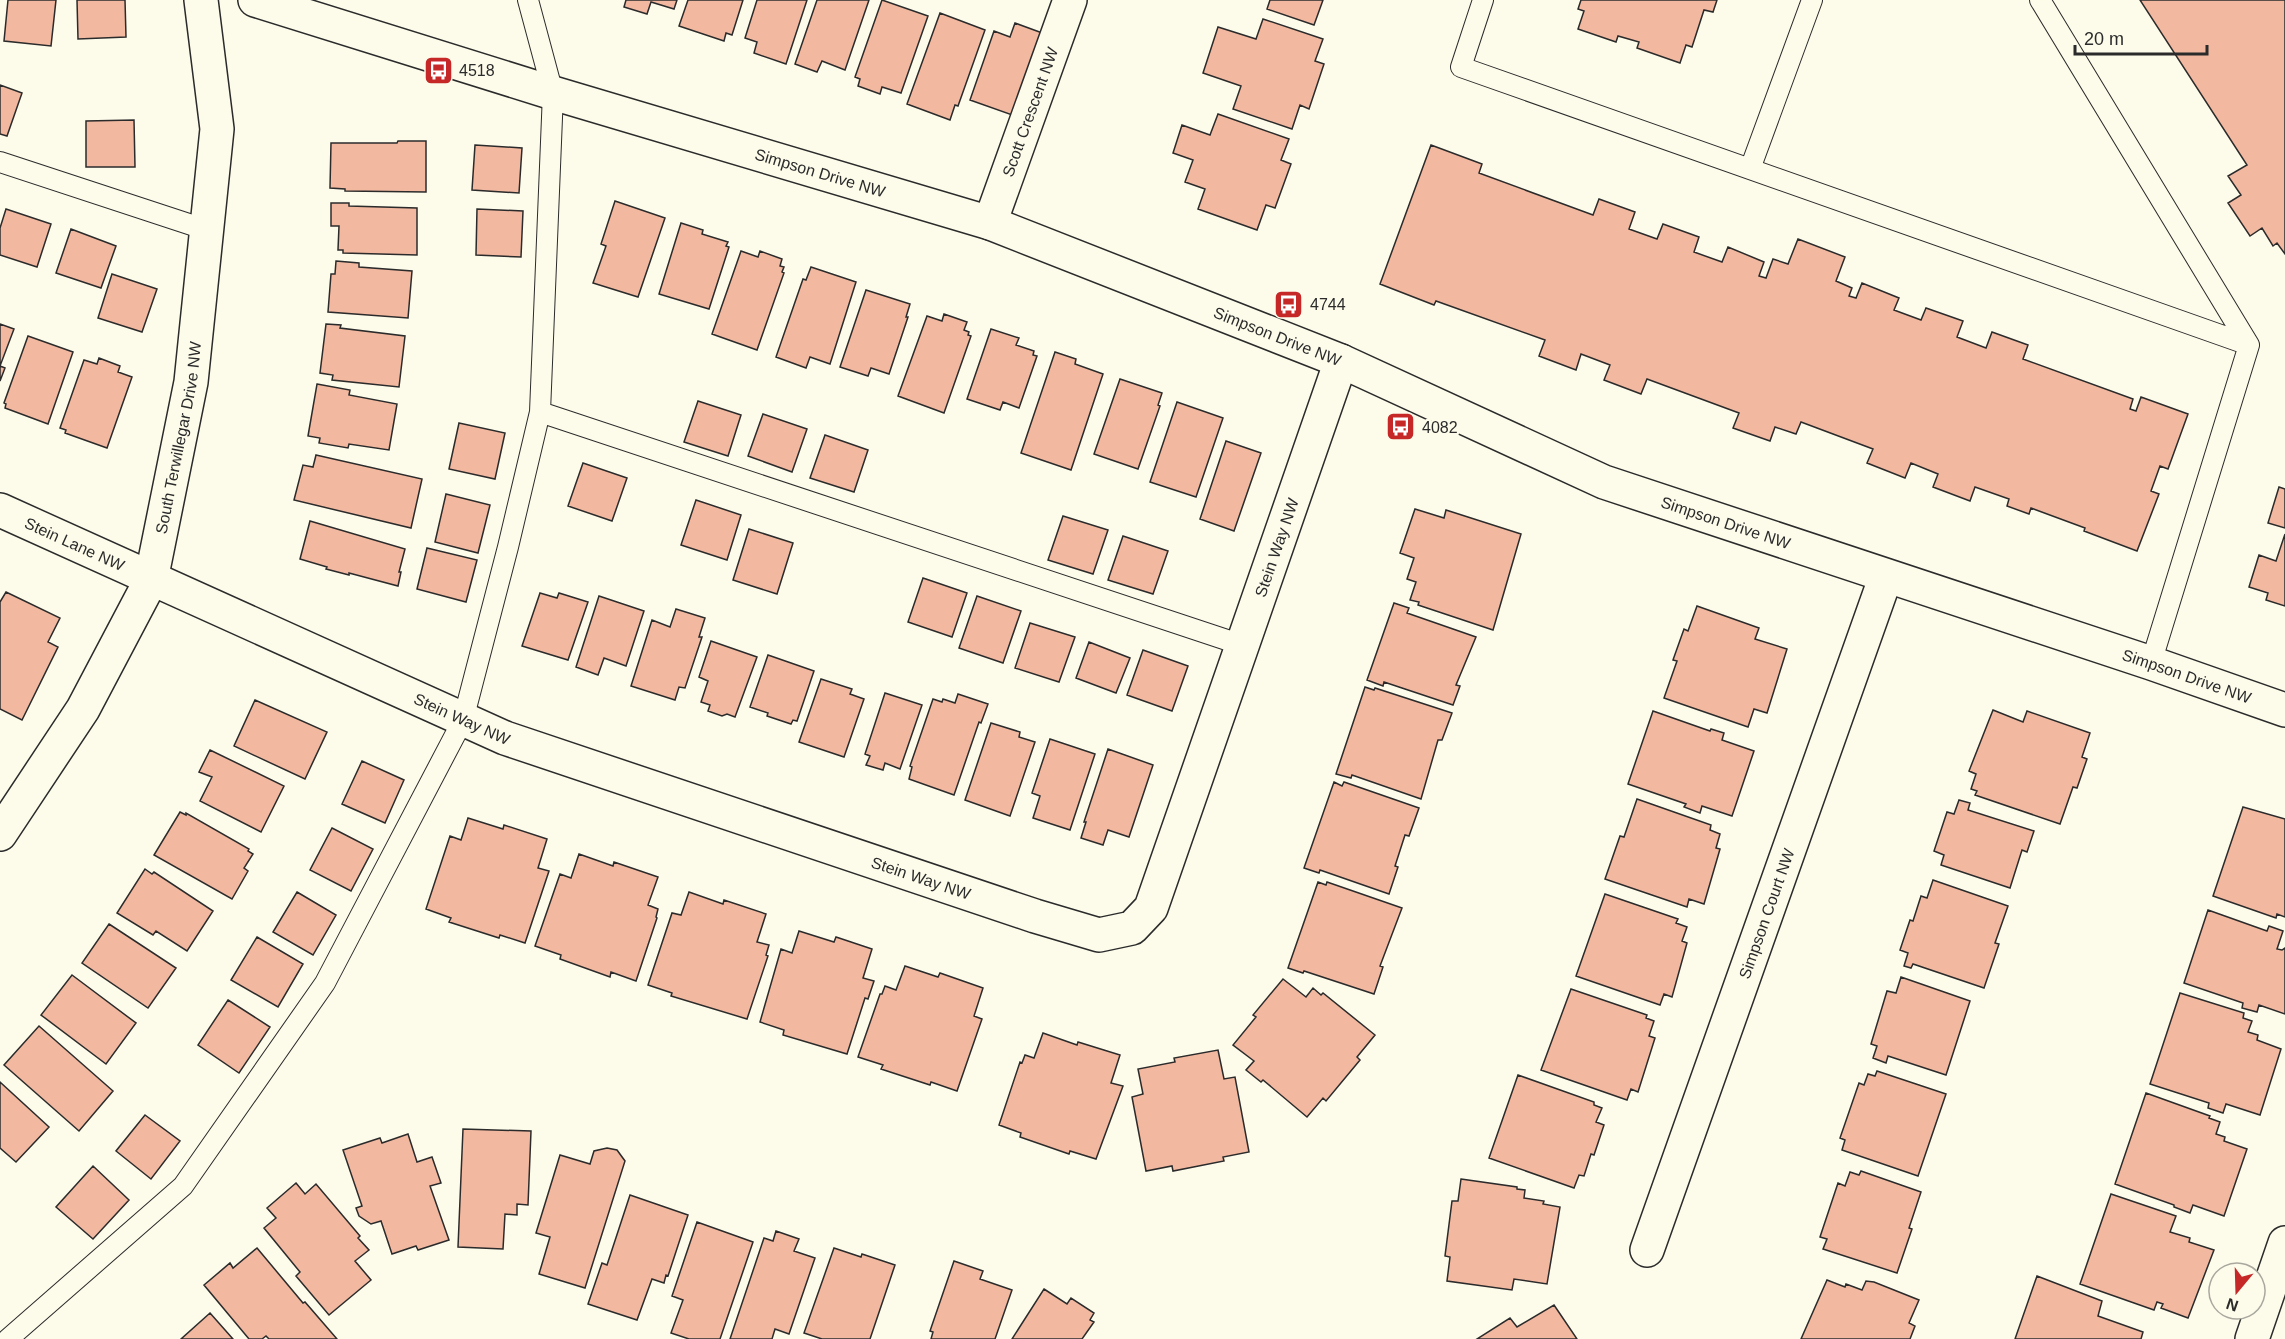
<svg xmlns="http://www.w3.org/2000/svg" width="2285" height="1339" font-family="Helvetica,sans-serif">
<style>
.building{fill:#f2b8a0;stroke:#2b2b2b;stroke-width:1.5}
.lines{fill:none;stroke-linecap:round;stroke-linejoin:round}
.service-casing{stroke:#2b2b2b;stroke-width:22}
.minor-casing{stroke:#2b2b2b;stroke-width:36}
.tertiary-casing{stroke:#2b2b2b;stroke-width:36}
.service{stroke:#fdfbea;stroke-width:20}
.minor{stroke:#fdfbea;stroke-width:33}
.tertiary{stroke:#fdfbea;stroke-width:33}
.labels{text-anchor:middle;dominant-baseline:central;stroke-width:4.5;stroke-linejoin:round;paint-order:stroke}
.poi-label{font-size:16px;fill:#2b2b2b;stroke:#fdfbea;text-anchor:start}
.street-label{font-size:16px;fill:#2b2b2b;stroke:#fdfbea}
</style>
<rect width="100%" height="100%" fill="#fdfbea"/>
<path class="building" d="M8,0H56L51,46L4,41Z
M77,0H125L126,37L78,39Z
M626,0H677L674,9L651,2L647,14L624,7Z
M688,0H743L732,35L726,33L724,41L679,26Z
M757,0H807L786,64L754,53L757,42L745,38Z
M817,0H869L845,70L822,61L817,72L795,64Z
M882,0L928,16L901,93L882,87L880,94L858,86L860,79L855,77Z
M1270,0H1323L1314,25L1267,9Z
M1581,0H1717L1713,12L1704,10L1692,47L1686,45L1680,63L1637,48L1639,42L1618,36L1616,42L1578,29L1584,11L1578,9Z
M2140,0H2285V254L2277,243L2273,246L2262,228L2250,236L2228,203L2241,195L2228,176L2247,165Z
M940,13L985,30L958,106L955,105L950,120L907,104Z
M1263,19L1323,39L1315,61L1324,64L1309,109L1300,105L1292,129L1233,109L1241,86L1203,73L1218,27L1256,39Z
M1015,23L1045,34L1018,117L970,100L994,31L1010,37Z
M0,85L22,93L7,136L0,134Z
M1218,114L1289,139L1281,160L1291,164L1275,208L1266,205L1257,230L1198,209L1205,189L1185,182L1193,160L1173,153L1182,125L1210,135Z
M134,120L135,167H86V121Z
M398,141H426V192L345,191V189L330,188L331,143H397Z
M475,145L522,148L519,193L472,190Z
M1431,145L1482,164L1479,173L1593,215L1599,199L1635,212L1629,229L1657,239L1663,224L1699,237L1694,252L1722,262L1728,247L1764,262L1759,276L1766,278L1773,259L1788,264L1798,239L1845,257L1836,281L1852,288L1849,296L1856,298L1862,283L1899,298L1894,310L1921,320L1926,308L1963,321L1957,337L1986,348L1992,332L2028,345L2023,359L2133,399L2130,409L2136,411L2141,397L2188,414L2168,469L2160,466L2151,491L2159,494L2137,551L2084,531L2085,528L2031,508L2029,514L2007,506L2009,499L1975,487L1970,501L1933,487L1938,474L1911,463L1905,478L1867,463L1873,449L1801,422L1796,434L1775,427L1770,441L1733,428L1739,413L1647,379L1641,394L1604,380L1610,365L1581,354L1576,370L1539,356L1545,340L1436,301L1434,305L1380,284Z
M615,201L665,218L638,297L593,283L606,246L601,244Z
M331,203H349V206L417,208V255L343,253V250H338L339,226H331Z
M6,209L51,224L37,267L0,255V228Z
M477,209L523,211L521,257L476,255Z
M681,223L703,230L702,234L728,242L726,246L729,247L709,309L659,294Z
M71,229L116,246L101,288L56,273Z
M741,251L758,257L760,251L782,259L780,266L784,267L782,272L784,273L757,350L712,334Z
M336,261L359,263V267L412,271L408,318L328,312L331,274H335Z
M811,267L856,282L830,364L810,357L806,368L776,357L803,279L806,280Z
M112,274L157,289L142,332L98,318Z
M866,290L910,304L906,317H908L889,374L871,368L868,376L840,367Z
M944,314L967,322L964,330L969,332L968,335L971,336L944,413L898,396L927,316L942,321Z
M0,324L14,329L0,366L5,368L0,381Z
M326,324L341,325L340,328L405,336L399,387L332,380L333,375L320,373Z
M991,329L1019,338L1016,345L1034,351L1033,355L1037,356L1019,408L1003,402L1000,410L967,399Z
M28,336L73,352L48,424L5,408L6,404L4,403Z
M1055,352L1076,359L1075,364L1103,374L1071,470L1021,453Z
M99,358L120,366L118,372L132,377L107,448L65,433L66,430L60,428L84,360L97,364Z
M1120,379L1162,393L1158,405L1160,406L1138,469L1094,454Z
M317,384L350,390L349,395L397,404L389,450L349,444L348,448L319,443L320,438L308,436Z
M698,401L741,415L728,456L684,442Z
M1177,402L1223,418L1196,497L1150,482Z
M763,414L807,429L792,472L748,456Z
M459,423L505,433L495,479L449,469Z
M825,435L868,450L854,492L810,478Z
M1226,441L1261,453L1234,531L1200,519Z
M316,455L422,479L411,528L294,500L303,465L313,467Z
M583,463L627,478L612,521L568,506Z
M2279,487L2285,489V528L2268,523Z
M446,494L490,505L478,553L435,542Z
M696,500L741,515L727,560L681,545Z
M1415,509L1444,518L1446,510L1521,534L1493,630L1418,605L1419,602L1410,600L1416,582L1407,579L1414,558L1400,553Z
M1063,516L1108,530L1093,574L1048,560Z
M310,521L405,549L399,572H401L398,586L349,573V575L326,569L327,567L300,559Z
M749,529L793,543L777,594L733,580Z
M2285,534V606L2266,600L2268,593L2249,587L2259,555L2276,561Z
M1123,536L1168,551L1153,594L1108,580Z
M427,548L477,560L466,602L417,589Z
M923,578L967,593L952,637L908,622Z
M6,592L60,618L48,642L58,647L22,720L0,709V602Z
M540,593L557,598L559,593L588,602L568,660L522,646Z
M599,596L644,611L626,666L604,658L598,675L576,667Z
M977,596L1021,611L1003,663L959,648Z
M1394,603L1409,608L1407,613L1476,637L1456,685L1460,686L1453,705L1384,682L1383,686L1367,680Z
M1697,606L1759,628L1755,639L1787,649L1767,713L1754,709L1748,727L1664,698L1677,661L1673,660L1684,629L1688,631Z
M676,609L705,618L699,637H702L685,688L679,687L675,700L631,686L652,620L670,627Z
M1030,623L1075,637L1059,682L1015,668Z
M711,641L757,657L735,717L727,714L722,716L708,711L710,705L701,702L708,681L699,677Z
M1089,642L1130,658L1116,693L1076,678Z
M1143,650L1188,666L1172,711L1127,695Z
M768,655L814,671L797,721L793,720L791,724L767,716L768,713L750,707Z
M821,679L852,689L850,694L864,699L844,757L799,742Z
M1365,687L1374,690L1375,688L1452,713L1442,740H1438L1421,799L1352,775L1351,778L1336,774Z
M885,693L922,705L900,769L885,763L883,770L866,765L870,756L865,754Z
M958,694L988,704L981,723L979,722L954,795L909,779L912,767L910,766L933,699L942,702L943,699L955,703Z
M255,700L327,732L305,779L234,746Z
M1993,710L2023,722L2027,711L2090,733L2082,757L2087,759L2077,788L2073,787L2060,824L1975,795L1977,791L1971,789L1976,774L1969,771Z
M1653,711L1710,731L1711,729L1724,733L1722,740L1754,751L1732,816L1702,806L1700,813L1684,807L1686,804L1628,784Z
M991,723L1020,732L1019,737L1035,742L1010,816L965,800Z
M1050,739L1095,754L1070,830L1033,818L1040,796L1032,793Z
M1108,749L1153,765L1129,837L1108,830L1103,845L1081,838L1086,822H1084Z
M210,750L284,786L261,832L200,801L212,777L199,772Z
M362,761L404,780L385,823L342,804Z
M1334,782L1342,786L1344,782L1419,808L1409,836L1405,835L1395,866L1398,867L1389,894L1320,870L1319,873L1304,868Z
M1637,799L1711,825L1710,830L1720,834L1716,848L1720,849L1704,904L1689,899L1687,907L1605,879L1620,836L1624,837Z
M1959,800L1970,803L1968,810L2034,831L2027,852L2022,850L2010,888L1941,865L1944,855L1934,851L1947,812L1954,814Z
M2243,807L2285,819V917L2277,914L2276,918L2213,896Z
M180,812L186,815V813L249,849L248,851L253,854L244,868L248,871L232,899L154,855Z
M468,818L503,829L504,825L547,839L538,868L549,871L525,943L500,935L499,938L449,922L451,918L426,909L450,836L461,840Z
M332,828L373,849L351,891L310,870Z
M579,854L613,866L614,862L658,877L648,905L658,909L656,917L657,918L636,981L611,972L610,977L560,959L561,955L535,946L560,874L571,878Z
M145,869L152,874L154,872L213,911L187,951L156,931L153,935L117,913Z
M1933,880L2008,906L1995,943L1999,944L1984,988L1913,964L1911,968L1904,966L1908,953L1900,950L1910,920L1913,921L1921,896L1927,898Z
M1318,882L1326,885L1327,882L1402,908L1380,966L1383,967L1374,994L1304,971L1303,973L1288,968Z
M297,892L336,915L313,955L273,932Z
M689,892L723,904L724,900L766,914L757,942L769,945L766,955L768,956L747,1019L671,996L672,993L648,985L672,913L681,915Z
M1605,894L1678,919L1676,923L1687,927L1682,941L1687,943L1672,997L1664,994L1660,1005L1576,976Z
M2208,910L2267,931L2269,926L2283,931L2277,949L2282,950L2285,948V1014L2259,1005L2257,1012L2242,1008L2243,1003L2184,983Z
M109,924L176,968L148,1008L82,963Z
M799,931L834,942L836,937L872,949L863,978L874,981L868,999L865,998L847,1054L783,1035L784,1030L760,1022L781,949L792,953Z
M257,937L303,964L278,1007L231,980Z
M905,966L938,977L940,973L983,988L974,1016L982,1019L957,1091L931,1082L930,1085L881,1069L883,1065L858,1057L880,994H882L885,986L896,990Z
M72,975L136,1023L106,1064L41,1015Z
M1901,977L1970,1001L1946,1075L1888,1056L1886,1063L1873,1058L1877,1046L1871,1044L1887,991L1896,993Z
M1283,979L1306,997L1313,988L1321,995L1323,993L1375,1035L1357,1057L1360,1060L1326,1101L1323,1098L1307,1117L1263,1080L1261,1082L1246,1070L1254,1061L1233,1045L1256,1017L1253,1015Z
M1571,989L1647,1015L1646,1018L1654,1021L1649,1036L1655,1038L1638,1092L1631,1089L1627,1100L1541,1070Z
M2180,993L2244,1013L2243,1018L2252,1021L2248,1032L2258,1035L2257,1040L2281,1049L2260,1115L2226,1104L2223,1113L2208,1108L2209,1103L2150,1084Z
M228,1000L270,1027L239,1073L198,1045Z
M39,1026L113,1091L79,1131L4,1065Z
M1043,1033L1077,1045L1078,1042L1120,1055L1111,1083L1123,1086L1096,1159L1070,1151L1069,1154L1020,1137L1021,1133L999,1125L1020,1062L1022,1063L1025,1055L1034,1058Z
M1218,1050L1224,1079L1235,1077L1249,1152L1223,1157L1224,1161L1173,1171L1172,1166L1146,1171L1132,1097L1143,1094L1138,1069L1175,1062L1174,1058Z
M1877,1071L1946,1094L1918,1176L1842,1150L1845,1140L1840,1138L1859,1083L1864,1085L1868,1074L1875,1076Z
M1518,1075L1594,1102V1105L1602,1108L1596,1122L1604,1125L1594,1155L1591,1154L1584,1176L1579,1175L1574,1188L1489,1158Z
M0,1082L49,1127L16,1162L0,1148Z
M2146,1093L2210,1116L2209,1118L2220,1122L2216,1134L2225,1137L2224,1141L2247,1149L2224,1216L2193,1205L2190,1213L2174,1207V1205L2115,1184Z
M145,1115L180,1141L151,1179L116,1151Z
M463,1129L531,1131L528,1205L517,1204V1215L505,1214L503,1249L458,1247Z
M408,1134L417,1162L432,1157L441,1183L430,1186L449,1240L418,1250L416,1246L392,1254L381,1221L371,1224L359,1216L356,1208L362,1206L343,1150L380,1138L382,1143Z
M607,1148L617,1150L625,1161L585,1288L539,1274L550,1237L536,1233L560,1155L590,1164L594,1151Z
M93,1166L129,1200L93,1239L56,1207Z
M1861,1171L1921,1192L1909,1228L1912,1229L1897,1273L1823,1249L1827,1239L1820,1237L1838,1183L1845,1186L1850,1172L1859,1175Z
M1461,1179L1517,1187V1189L1525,1190L1524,1198L1544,1201L1543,1204L1560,1207L1547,1284L1514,1279L1512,1290L1447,1281L1450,1257L1445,1256L1452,1201H1458Z
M296,1183L305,1194L316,1184L360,1236L358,1238L369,1250L355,1261L371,1280L329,1315L296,1276L300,1272L264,1228L276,1218L267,1208Z
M2111,1194L2176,1216L2170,1232L2190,1238L2189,1242L2214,1250L2188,1318L2161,1308L2163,1304L2157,1302L2154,1310L2080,1284Z
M630,1195L688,1215L668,1276L666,1275L664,1283L652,1279L637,1320L588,1304L602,1263L607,1265Z
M697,1222L753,1242L720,1339H689L671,1333L683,1300L672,1296Z
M776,1231L799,1239L794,1251L815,1258L789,1334L775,1329L772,1339H730L764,1238L773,1241Z
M257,1248L303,1303L305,1302L337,1339H269L266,1336L262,1339H249L204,1285L230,1263L233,1268Z
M834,1248L861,1257L862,1254L895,1265L870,1339H822L804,1333Z
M954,1261L983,1271L980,1279L1012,1290L995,1339H931L933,1332L930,1331Z
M2037,1276L2102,1301L2098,1316L2143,1332L2141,1339H2015Z
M1827,1280L1845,1287L1846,1284L1862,1290L1866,1281L1874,1282L1919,1300L1909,1323L1915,1326L1910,1339H1801Z
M1044,1289L1067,1304L1071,1298L1094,1313L1090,1320L1094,1322L1082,1339H1012Z
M1554,1305L1577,1339H1477L1510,1318L1517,1327Z
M210,1313L233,1339H181Z"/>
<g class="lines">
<defs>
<path id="service" d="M1483,0L1461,67L2249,345
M2040,0L2249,345L2151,663
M0,162L207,230
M1750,169L1812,0
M540,412L1242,645
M8,1339L183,1186L325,983L463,720L508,547L540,412L553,93L528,0"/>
<g id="minor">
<path id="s1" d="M990,223L1070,0"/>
<path id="s2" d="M0,510L505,738L1035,916L1099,935L1132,928L1151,908L1341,361"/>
<path id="s3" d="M1647,1250L1886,576"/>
<path d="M2252,1339L2285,1243"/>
</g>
<g id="tertiary">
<path id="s4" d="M255,0L553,93L990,223L1341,361L1604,482L2151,663L2285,710"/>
<path id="s5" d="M0,834L83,709L151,580L191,382L217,129L201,0"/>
</g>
</defs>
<use href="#service" class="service-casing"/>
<use href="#minor" class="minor-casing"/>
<use href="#tertiary" class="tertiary-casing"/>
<use href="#service" class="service"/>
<use href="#minor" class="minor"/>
<use href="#tertiary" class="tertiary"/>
</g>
<defs>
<symbol id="bus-square" viewBox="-11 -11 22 22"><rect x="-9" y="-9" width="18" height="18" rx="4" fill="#c62828" stroke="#fdfbea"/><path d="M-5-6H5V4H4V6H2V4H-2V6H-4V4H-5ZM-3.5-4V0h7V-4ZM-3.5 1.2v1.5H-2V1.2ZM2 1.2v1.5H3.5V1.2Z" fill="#fff"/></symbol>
</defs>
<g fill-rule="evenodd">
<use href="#bus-square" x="422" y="54" width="33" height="33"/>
<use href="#bus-square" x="1272" y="288" width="33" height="33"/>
<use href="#bus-square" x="1384" y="410" width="33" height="33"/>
</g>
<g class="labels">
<g class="poi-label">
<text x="459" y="70">4518</text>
<text x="1310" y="304">4744</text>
<text x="1422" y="427">4082</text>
</g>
<g class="street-label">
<text stroke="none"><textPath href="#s1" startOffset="118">Scott Crescent NW</textPath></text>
<text stroke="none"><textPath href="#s4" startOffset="591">Simpson Drive NW</textPath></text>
<text stroke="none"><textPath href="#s4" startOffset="1077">Simpson Drive NW</textPath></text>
<text stroke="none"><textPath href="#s5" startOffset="441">South Terwillegar Drive NW</textPath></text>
<text stroke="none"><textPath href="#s4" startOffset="1563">Simpson Drive NW</textPath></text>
<text stroke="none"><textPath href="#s2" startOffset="82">Stein Lane NW</textPath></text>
<text stroke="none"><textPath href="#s2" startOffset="1623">Stein Way NW</textPath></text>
<text stroke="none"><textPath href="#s4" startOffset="2049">Simpson Drive NW</textPath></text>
<text stroke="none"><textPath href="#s2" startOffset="507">Stein Way NW</textPath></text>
<text stroke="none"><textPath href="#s2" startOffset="993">Stein Way NW</textPath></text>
<text stroke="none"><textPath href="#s3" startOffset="357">Simpson Court NW</textPath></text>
</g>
</g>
<g transform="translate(2237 1291) rotate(199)"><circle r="28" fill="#fdfbea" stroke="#a9a89e" stroke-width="1.5"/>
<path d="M0-4.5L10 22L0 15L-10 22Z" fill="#c62828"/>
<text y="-9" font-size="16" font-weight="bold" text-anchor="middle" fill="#2b2b2b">N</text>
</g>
<path d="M2075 45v9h132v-9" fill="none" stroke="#2b2b2b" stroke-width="3"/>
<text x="2084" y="45" font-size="18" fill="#2b2b2b" stroke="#fdfbea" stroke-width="4.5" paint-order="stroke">20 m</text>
</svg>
